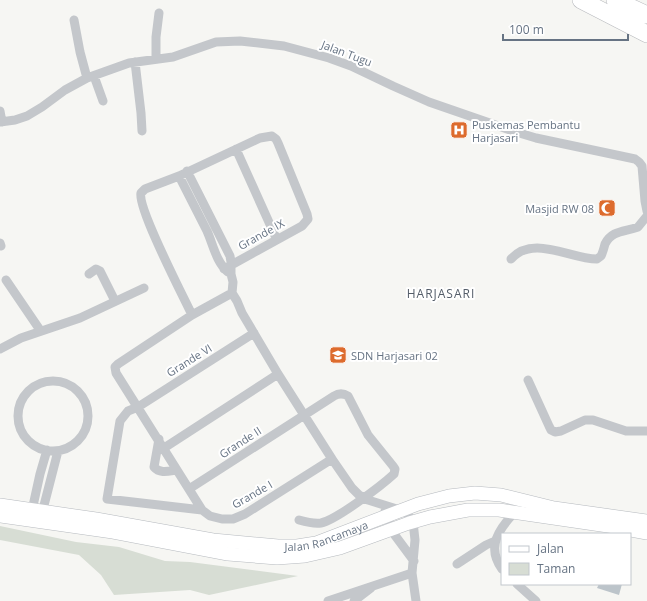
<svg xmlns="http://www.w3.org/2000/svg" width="647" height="601" font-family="'Open Sans',sans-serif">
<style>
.green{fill:#d7ddd4}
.water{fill:#bcc4ca}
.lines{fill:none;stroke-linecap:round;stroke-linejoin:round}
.secondary-casing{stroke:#b6babf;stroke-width:14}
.highway-casing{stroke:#b7b9bd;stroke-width:18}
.street{stroke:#c4c7cb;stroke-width:9}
.secondary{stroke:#fff;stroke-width:13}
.highway{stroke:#fff;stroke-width:17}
.labels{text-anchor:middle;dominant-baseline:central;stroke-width:4;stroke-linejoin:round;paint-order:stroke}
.street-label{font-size:11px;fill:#667383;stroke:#fff}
.poi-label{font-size:11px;fill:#667383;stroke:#fff;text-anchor:start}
.neighbourhood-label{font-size:12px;letter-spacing:1px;fill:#545d69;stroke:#fff}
</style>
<rect width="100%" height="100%" fill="#f6f6f3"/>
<path class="green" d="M0,526L76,542L119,547L165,561L190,562L298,576L209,595L190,590L114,595L101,575L79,555L0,540Z"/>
<path class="water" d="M599,584H622L619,595L597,588Z"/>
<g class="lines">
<defs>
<g id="secondary">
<path id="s1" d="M0,505L96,519L213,540L278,546H297L316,543L418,504L449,496L475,493L501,495L554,508L647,521"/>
<path d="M0,516L113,532L228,554L277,558L305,556L340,548L409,523L430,517L468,510H499L615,527L647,533"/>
</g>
<path id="highway" d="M581,0L647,34
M615,0L647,15"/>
</defs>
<use href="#secondary" class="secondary-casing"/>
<use href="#highway" class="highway-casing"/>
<path class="street" d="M74,20L80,52L87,78
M156,59V37L159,13
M135,62L141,113L142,131
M94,76L103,101
M0,111L2,122
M0,122L15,120L27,116L42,107L65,90L87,78L129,63L173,57L216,42L240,41L284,46L329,58L351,66L393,86L429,102L516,132L536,138L635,159L639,162L642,166L645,201L647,211
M236,149L277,240
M187,171L230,256L231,262V274L233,282L232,293L237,301L242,313L278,374L332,459L352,488L359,495L368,500L400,510L407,514L413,522L415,540L412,573L416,601
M179,176C188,194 198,213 207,231C213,244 216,262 228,272
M0,243L1,246
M511,259C533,234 570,259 597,259L601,256C603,252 604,248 605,244C612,230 625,232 638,227L647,216
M89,274L96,269L100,271L115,301
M6,280L40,330
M232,293L192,315L118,364L115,367L116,373L202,510L210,516L222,519H233L245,514L332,459
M192,315C183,296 137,207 141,193L145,189L179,176L260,138L272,136L276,139L278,143L307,214L308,219L302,226L224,269
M0,349L21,338L80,318L144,288
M528,380L549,426L551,430L555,432L561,431L585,420H593L626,431H647
M18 416a35 35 0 1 1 70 0a35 35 0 1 1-70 0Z
M159,439L154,467C160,474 169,471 177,470
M164,448L278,374
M189,489L334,396C339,393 343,393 348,396L368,435L393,466L395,469L394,474C381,486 336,520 321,523C313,524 306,522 299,520
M202,510L107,499L120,421L128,411L138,407L254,333
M385,511L391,530L414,561
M31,515L40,474L47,450
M41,517L58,451
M457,564L486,545L495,541
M502,569C486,547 499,529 514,513
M517,584L536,601
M328,601L412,573
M354,601L371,588"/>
<use href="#secondary" class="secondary"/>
<use href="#highway" class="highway"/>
</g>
<defs>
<symbol id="hospital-square" viewBox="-11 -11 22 22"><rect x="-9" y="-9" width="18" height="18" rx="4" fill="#dd6b2d" stroke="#fff"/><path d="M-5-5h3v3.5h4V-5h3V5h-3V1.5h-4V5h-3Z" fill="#fff"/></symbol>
<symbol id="mosque-square" viewBox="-11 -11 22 22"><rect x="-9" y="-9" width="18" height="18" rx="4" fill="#dd6b2d" stroke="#fff"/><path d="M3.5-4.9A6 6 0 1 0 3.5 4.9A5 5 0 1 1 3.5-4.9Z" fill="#fff"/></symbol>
<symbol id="school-square" viewBox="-11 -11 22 22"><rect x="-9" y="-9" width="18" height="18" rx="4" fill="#dd6b2d" stroke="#fff"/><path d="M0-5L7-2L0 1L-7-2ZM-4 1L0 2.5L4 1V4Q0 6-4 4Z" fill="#fff"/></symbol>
</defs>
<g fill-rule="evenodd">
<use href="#hospital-square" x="449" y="120" width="20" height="20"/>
<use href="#mosque-square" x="597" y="198" width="20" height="20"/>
<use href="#school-square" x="328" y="345" width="20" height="20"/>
</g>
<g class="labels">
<g class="street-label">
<text transform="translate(347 53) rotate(21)">Jalan Tugu</text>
<text transform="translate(261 234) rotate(-29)">Grande IX</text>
<text transform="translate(189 360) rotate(-32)">Grande VI</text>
<text transform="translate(240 442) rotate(-33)">Grande II</text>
<text transform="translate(252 494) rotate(-30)">Grande I</text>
<text stroke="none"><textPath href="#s1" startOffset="331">Jalan Rancamaya</textPath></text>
</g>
<g class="poi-label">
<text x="472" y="124">Puskemas Pembantu<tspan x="472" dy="13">Harjasari</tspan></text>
<text x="594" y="208" text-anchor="end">Masjid RW 08</text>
<text x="351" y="355">SDN Harjasari 02</text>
</g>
<g class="neighbourhood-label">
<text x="441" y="293">HARJASARI</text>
</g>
</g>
<rect x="501" y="533" width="130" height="52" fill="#ffffff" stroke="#c2c7cd"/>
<rect x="509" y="546" width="20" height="6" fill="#ffffff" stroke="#c2c7cd"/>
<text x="537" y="553" font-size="12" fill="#667383">Jalan</text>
<rect x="509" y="563" width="20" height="12" fill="#d7ddd4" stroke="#c2c7cd"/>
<text x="537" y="573" font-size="12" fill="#667383">Taman</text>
<path d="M503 34v6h125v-6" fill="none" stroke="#667383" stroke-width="2"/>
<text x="509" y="34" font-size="12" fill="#667383" stroke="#ffffff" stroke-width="3" paint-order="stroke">100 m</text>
</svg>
